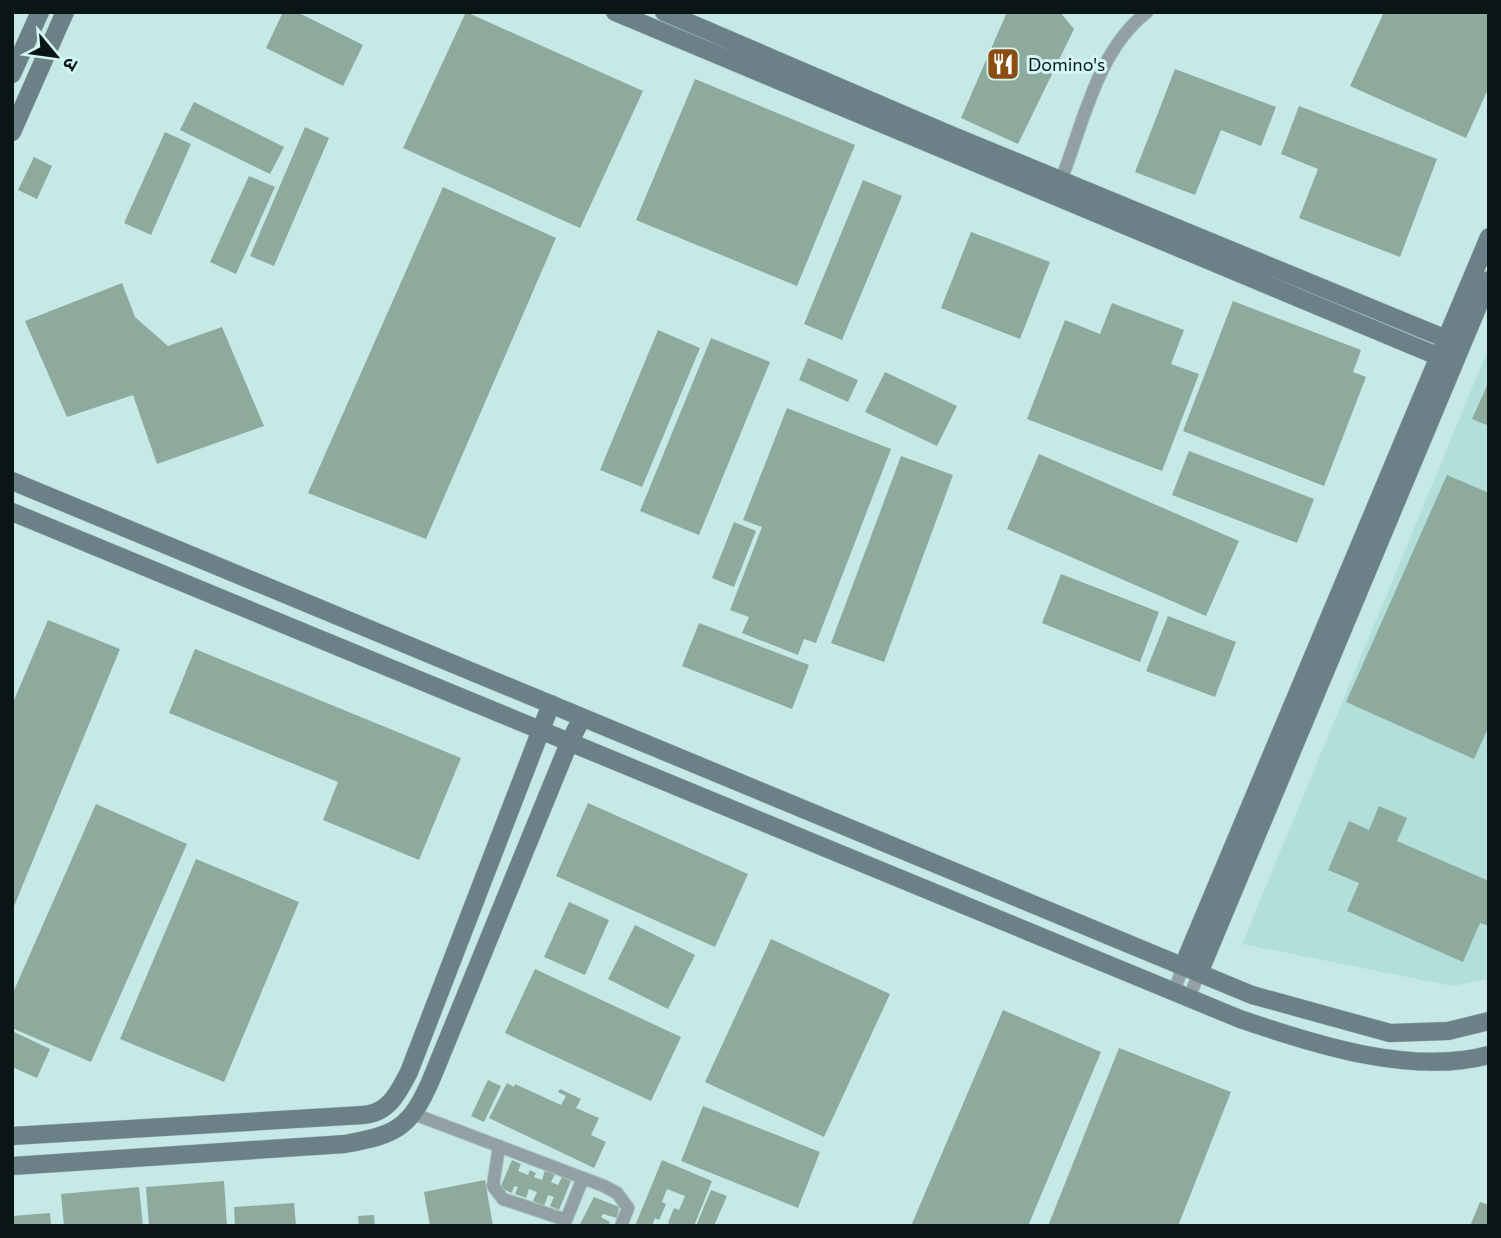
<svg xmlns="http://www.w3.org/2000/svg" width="1501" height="1238" font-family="Commissioner,'Noto Sans Devanagari',sans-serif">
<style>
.built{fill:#b2dfdc}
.building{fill:#8daa9c}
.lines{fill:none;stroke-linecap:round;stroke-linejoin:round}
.street-casing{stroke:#a4c3c1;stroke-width:14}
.secondary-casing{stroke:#a4c3c1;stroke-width:19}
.street{stroke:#92a0a4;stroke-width:12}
.secondary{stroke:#6c8087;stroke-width:18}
.labels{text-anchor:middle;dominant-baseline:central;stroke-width:6;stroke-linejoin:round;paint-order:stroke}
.poi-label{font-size:18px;fill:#091615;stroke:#d3f7f4;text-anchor:start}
</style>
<rect width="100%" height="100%" fill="#c6e9e7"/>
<path class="built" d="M1489,347V979L1452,986L1242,944Z"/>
<path class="building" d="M283,12H297L363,45L343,86L266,48Z
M466,12L643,91L580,228L403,148Z
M1007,12H1060L1074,29L1018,144L961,118Z
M1384,12H1489V87L1466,138L1350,86Z
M1175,69L1276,107L1261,146L1221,130L1195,195L1135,172Z
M695,79L855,145L797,286L636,220Z
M194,102L284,147L270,174L180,130Z
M1299,106L1437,159L1400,257L1299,218L1318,169L1281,154Z
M305,127L329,138L274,266L250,256Z
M165,132L191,144L151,235L124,223Z
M34,157L52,166L37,199L18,190Z
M249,176L275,187L236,274L210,262Z
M863,180L902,196L842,340L804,324Z
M443,187L556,238L426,539L308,493Z
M971,232L1050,262L1020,339L941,308Z
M122,283L135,317L168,346L222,327L264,426L157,464L133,395L67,417L25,321Z
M1233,301L1361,350L1353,372L1366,377L1324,486L1183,431Z
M1112,303L1184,330L1171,364L1199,374L1162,471L1027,419L1065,320L1100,334Z
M658,330L700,348L642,487L600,470Z
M711,338L770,362L699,535L640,511Z
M808,358L858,380L848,402L799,380Z
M885,372L957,406L937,446L865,412Z
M1489,381V426L1472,419Z
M787,408L891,449L816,643L804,639L798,655L742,633L749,617L730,610L762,527L743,520Z
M1189,451L1314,499L1297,543L1172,495Z
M1039,454L1239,541L1206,616L1007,529Z
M901,456L953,475L884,662L831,643Z
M1447,475L1489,493V726L1474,759L1346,702Z
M734,522L756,531L734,587L712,578Z
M1061,574L1159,612L1140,662L1042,623Z
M1168,616L1236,642L1215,697L1146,671Z
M48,620L120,649L12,911V705Z
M699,623L809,665L792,709L682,666Z
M195,649L461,758L419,860L323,820L338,782L169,713Z
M588,803L748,874L715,947L556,876Z
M96,804L187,844L91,1062L12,1028V995Z
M1379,806L1407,818L1397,841L1489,881V926L1480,923L1463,962L1347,911L1359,883L1328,870L1349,821L1369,830Z
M196,859L299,902L224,1082L120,1039Z
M569,902L609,920L585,975L544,957Z
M635,925L695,955L668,1009L608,979Z
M771,939L890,994L824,1137L705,1082Z
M535,969L681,1037L651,1101L505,1033Z
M1003,1010L1101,1052L1028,1226H911Z
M12,1031L50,1049L37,1078L12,1067Z
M1119,1048L1231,1092L1178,1226H1048Z
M488,1080L501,1086L484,1122L471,1116Z
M507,1083L514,1087L515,1084L561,1105L566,1096L558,1092L560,1089L581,1099L576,1108L599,1118L591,1135L606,1142L594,1168L489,1118Z
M703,1106L820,1152L798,1208L681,1161Z
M512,1160L521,1164L518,1171L528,1175L530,1170L536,1173L534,1177L542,1180L545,1170L555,1174L551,1182L558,1185L562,1177L571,1181L559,1210L550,1206L554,1197L548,1195L544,1206L533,1201L537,1192L529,1189L526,1198L515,1194L518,1187L514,1186L512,1193L500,1188Z
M662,1160L712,1181L694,1226H672L668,1223L674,1208L679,1210L685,1196L667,1189L662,1202L666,1204L659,1220L655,1218L652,1226H635Z
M485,1180L493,1226H430L424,1192Z
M224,1181L227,1226H149L146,1187Z
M139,1187L143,1226H64L61,1194Z
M711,1190L727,1196L714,1226H696Z
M594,1197L619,1207L617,1218L603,1214L601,1217L610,1222L608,1226H579Z
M1480,1202L1489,1205V1226H1470Z
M294,1203L296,1226H235L234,1207Z
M50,1213L51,1226H12V1216Z
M374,1215L375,1226H359L358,1216Z"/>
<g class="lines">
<defs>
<path id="street" d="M1058,188C1082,130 1095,52 1147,12
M1174,992L1183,966
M1189,998L1199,973
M414,1114L604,1186L617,1193L628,1208L621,1226
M499,1146L493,1186L503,1199L566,1220L563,1226
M566,1220L583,1178"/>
<path id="secondary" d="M615,12L1454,363
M664,12L946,133L1461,345
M12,74L40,12
M12,132L65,12
M12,481L1252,995L1390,1033L1448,1031L1489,1021
M12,512L1240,1019C1313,1044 1411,1076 1489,1055
M1183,966L1489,237
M1199,973L1489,280
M12,1136L363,1115C389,1113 398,1093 409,1072L551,704
M12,1166L345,1144C396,1135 410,1128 431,1080L569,743L582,718"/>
</defs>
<use href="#street" class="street-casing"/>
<use href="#secondary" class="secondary-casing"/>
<use href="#street" class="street"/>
<use href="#secondary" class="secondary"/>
</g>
<defs>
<symbol id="restaurant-square" viewBox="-11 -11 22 22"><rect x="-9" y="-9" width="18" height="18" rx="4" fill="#8b4d11" stroke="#d3f7f4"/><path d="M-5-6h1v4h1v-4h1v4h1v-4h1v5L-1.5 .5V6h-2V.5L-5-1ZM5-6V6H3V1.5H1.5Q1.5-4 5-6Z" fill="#fff"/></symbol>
</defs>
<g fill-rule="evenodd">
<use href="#restaurant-square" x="984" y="45" width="38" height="38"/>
</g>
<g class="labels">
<g class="poi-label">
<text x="1028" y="64">Domino's</text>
</g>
</g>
<rect width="1501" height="1238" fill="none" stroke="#091615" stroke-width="28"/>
<g transform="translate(56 56) rotate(119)" stroke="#d3f7f4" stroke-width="5" paint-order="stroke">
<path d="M0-5L12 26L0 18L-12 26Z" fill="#091615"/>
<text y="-10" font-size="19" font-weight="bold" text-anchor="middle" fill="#091615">उ</text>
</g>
</svg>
